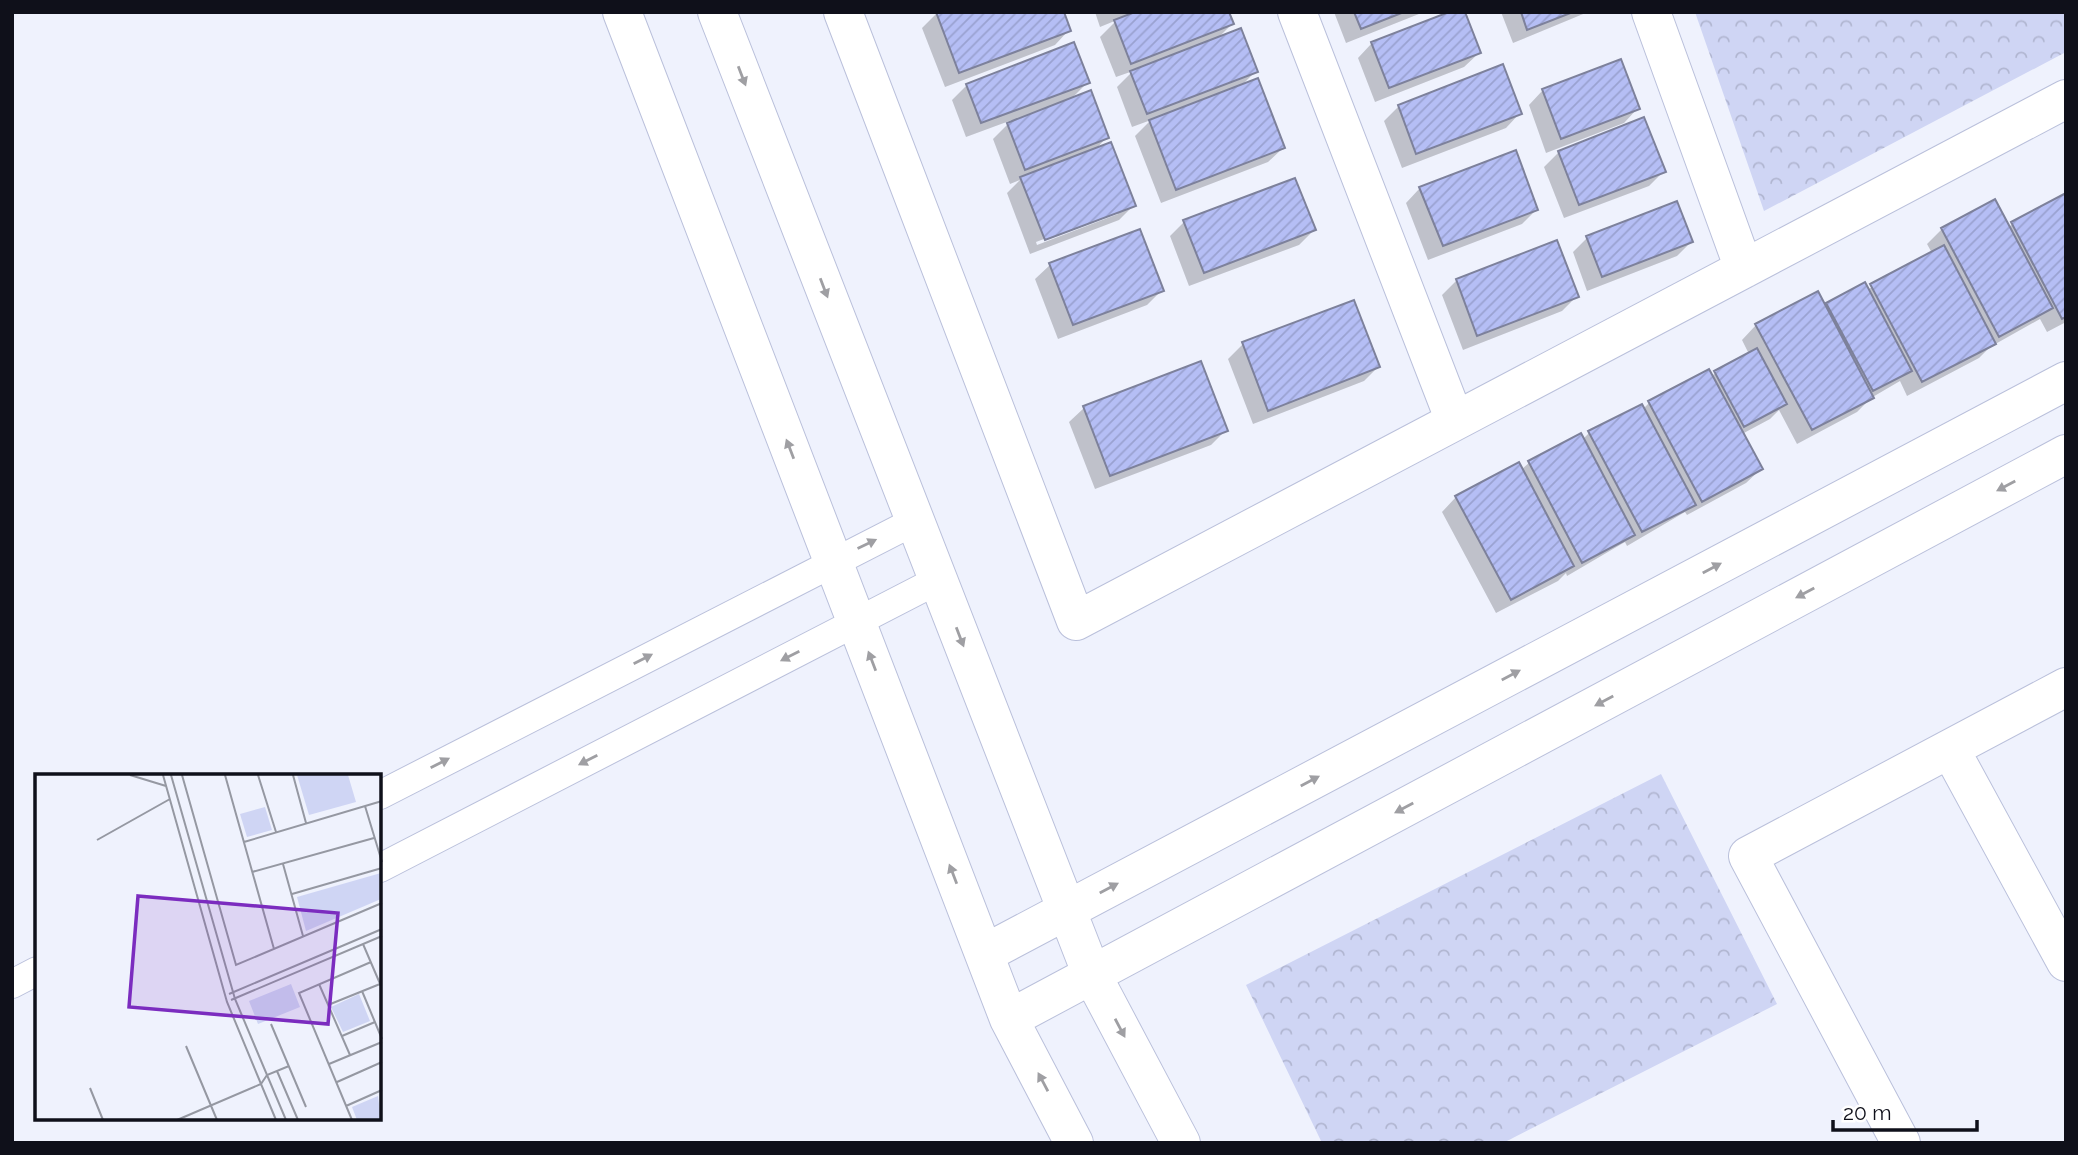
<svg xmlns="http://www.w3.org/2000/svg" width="2078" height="1155" font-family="Raleway,sans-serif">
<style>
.park{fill:url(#park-crowns)}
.shadow{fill:#0003;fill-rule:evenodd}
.building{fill:url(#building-hatch);stroke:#7d819b;stroke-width:2}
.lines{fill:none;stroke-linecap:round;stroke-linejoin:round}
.service-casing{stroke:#bac0db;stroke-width:30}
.minor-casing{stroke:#bac0db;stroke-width:40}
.tertiary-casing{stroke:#bac0db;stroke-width:40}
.service{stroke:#fff;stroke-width:28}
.minor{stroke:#fff;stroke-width:38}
.tertiary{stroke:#fff;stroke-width:38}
.oneway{fill:#9f9fa3}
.inset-road{fill:none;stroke:#9598a2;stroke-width:2}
.view{fill:#7b2cbf;fill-opacity:0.15;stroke:#7b2cbf;stroke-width:3.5}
.inset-edge{fill:none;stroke:#0f101a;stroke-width:3.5}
</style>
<defs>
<pattern id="park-crowns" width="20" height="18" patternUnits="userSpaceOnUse" patternTransform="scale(1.75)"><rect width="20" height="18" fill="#cfd5f4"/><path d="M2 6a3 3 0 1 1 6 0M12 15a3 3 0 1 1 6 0" fill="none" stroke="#b1b6d1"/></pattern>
<pattern id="building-hatch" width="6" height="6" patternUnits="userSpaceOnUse" patternTransform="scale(1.75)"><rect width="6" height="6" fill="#b5bef5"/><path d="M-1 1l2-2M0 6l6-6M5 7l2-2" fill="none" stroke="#9aa2d1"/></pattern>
</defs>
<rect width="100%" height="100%" fill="#eff2fd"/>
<path class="park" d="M1695,12H2066V52L1764,211Z
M1661,774L1777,1004L1503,1143H1322L1246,985Z"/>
<path class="shadow" d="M1095,12H1228L1232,24L1216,40L1256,71L1240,87L1283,148L1268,162L1161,203L1135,136L1151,120L1132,127L1117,87L1133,71L1116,77L1100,37L1117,20L1100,27Z
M1334,12H1424L1346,43Z
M1501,12H1588L1513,43Z
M937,13L1069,30L1055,45L945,87L922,28Z
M1372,43L1479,53L1464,67L1375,102L1358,58Z
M1088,82L1069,101L1107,137L1095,150L1134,205L1119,220L1030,254L1007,193L1020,180L1010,184L993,139L1012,120L966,137L952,100L967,85ZM1118,211V214L1037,245L1036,242Z
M1543,90L1638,108L1624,123L1546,153L1529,105Z
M1399,106L1520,113L1506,128L1402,168L1384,121Z
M1559,152L1664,171L1649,186L1564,218L1544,167Z
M1420,188L1536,210L1522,224L1428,260L1406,203Z
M2066,195V322L2047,332L2040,319L1990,347L1979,358L1907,396L1900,381L1871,398L1857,412L1797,444L1779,410L1770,419L1742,434L1761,469L1746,483L1687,515L1685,512L1627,546L1625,542L1567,576L1566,573L1558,581L1496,613L1442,512L1456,497L1521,470L1530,462L1583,439L1589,433L1643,409L1650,402L1711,376L1749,354L1742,340L1756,325L1824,307L1867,290L1932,253L1927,244L1942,229L2008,227Z
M1184,222L1314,230L1299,245L1189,286L1170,236Z
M1587,238L1691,242L1677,256L1587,291L1573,252Z
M1050,265L1162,290L1147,305L1058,339L1035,279Z
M1457,280L1576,297L1562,311L1463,350L1442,295Z
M1243,344L1378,367L1364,381L1253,424L1228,359Z
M1084,408L1225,431L1211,445L1095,489L1069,422Z"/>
<path class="building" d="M936,12H1064L1071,31L959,73Z
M1135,12H1229L1234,24L1131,64L1114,20Z
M1354,12H1404L1361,29Z
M1449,12H1465L1481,53L1389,88L1371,42Z
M1521,12H1573L1527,30Z
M1241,28L1258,72L1147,114L1130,71Z
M1074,42L1090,83L981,123L966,84Z
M1621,59L1640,109L1561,139L1542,89Z
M1503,64L1522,114L1416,154L1398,105Z
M1258,78L1285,148L1176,190L1149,120Z
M1091,90L1109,138L1025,170L1007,123Z
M1644,117L1666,172L1579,205L1558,151Z
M1111,142L1136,206L1045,240L1020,177Z
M1516,150L1538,210L1443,246L1419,187Z
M1295,178L1316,230L1204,273L1183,220Z
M2066,193V317L2062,319L2011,222Z
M1995,199L2053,308L1999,337L1941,228Z
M1677,201L1693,242L1602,277L1586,236Z
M1140,229L1164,291L1073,325L1049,263Z
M1557,240L1579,297L1477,336L1456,279Z
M1944,245L1996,344L1922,382L1870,284Z
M1865,282L1912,371L1873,391L1826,303Z
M1818,291L1874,398L1812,430L1755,324Z
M1354,300L1380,367L1268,411L1242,342Z
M1757,348L1787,404L1744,427L1714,371Z
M1201,361L1228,431L1110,476L1083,406Z
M1709,369L1763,469L1702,502L1648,401Z
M1642,404L1696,505L1642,532L1588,431Z
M1581,433L1635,535L1582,563L1528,461Z
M1519,462L1574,566L1511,600L1455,496Z"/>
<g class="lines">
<defs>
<path id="service" d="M380,795L915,521
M380,868L938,580
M12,984L37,971"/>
<path id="minor" d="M843,12L1076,621L2066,99
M1297,12L1455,421
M1651,12L1744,269
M1950,749L2066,962
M1901,1143L1748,856L2066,687"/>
<path id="tertiary" d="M622,12L1009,1019L1074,1143
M717,12L1092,975L1181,1143
M984,954L2066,381
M1009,1019L2066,454"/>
</defs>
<use href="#service" class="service-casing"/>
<use href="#minor" class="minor-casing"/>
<use href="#tertiary" class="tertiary-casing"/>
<use href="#service" class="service"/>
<use href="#minor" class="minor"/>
<use href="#tertiary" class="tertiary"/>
</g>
<defs><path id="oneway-solid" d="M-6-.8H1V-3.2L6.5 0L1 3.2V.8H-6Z" transform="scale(1.75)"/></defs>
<g class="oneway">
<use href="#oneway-solid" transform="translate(742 76) rotate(69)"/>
<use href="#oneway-solid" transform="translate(824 288) rotate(69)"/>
<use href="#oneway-solid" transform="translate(790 449) rotate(-111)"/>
<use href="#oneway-solid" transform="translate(2006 486) rotate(152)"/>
<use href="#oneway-solid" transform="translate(867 544) rotate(-26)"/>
<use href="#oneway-solid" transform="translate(1712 568) rotate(-28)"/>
<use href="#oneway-solid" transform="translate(1805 593) rotate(152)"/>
<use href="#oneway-solid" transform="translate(960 637) rotate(69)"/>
<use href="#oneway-solid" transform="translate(790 656) rotate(153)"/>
<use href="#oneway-solid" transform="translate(643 659) rotate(-27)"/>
<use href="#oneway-solid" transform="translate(872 661) rotate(-111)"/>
<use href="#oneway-solid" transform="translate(1511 675) rotate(-28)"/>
<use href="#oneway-solid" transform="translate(1604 701) rotate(152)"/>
<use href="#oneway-solid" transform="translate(588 760) rotate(153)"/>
<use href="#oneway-solid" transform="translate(440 763) rotate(-27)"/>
<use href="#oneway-solid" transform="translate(1310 781) rotate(-28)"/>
<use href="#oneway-solid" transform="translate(1404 808) rotate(152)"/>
<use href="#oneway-solid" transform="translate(953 874) rotate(-111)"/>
<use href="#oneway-solid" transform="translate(1109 888) rotate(-28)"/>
<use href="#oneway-solid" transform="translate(1120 1028) rotate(62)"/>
<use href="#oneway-solid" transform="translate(1043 1082) rotate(-118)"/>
</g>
<g transform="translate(35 774)">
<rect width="346" height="346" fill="#eff2fd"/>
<path d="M262,1H313L321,28L274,41ZM230,33L237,56L212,63L205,40ZM346,99V125L271,157L262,123ZM256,210L265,233L223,250L214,227ZM324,220L335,247L308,258L296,233ZM343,322L346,346H322L317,333Z" fill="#cfd5f4"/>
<path class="inset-road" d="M95,1L131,12M128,1L192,228L241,346M136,1L200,225L251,346M147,1L201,191L347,129M190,1L239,175M223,1L241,58M258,1L271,49M330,32L347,88M62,66L135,25M209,68L347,27M248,90L268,162M217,98L339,64M257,120L347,94M328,170L346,212M284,210L315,281M327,217L347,265M194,220L347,155M196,226L347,162M293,231L345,210M236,250L271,333M307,262L340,248M151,272L182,346M294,290L347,268M242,297L263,346M302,308L347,288M55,314L68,346M311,332L347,316M142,346L226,310L232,301L254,292M317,346L264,219L336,188"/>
<path class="view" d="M103,122L303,139L293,250L94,233Z"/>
<rect width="346" height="346" class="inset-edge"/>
</g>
<rect width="2078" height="1155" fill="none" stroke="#0f101a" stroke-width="28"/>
<path d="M1833 1120v10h144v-10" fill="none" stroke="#0f101a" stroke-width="3.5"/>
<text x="1843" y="1120" font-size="21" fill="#0f101a" stroke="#ffffff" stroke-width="5" paint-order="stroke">20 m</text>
</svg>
